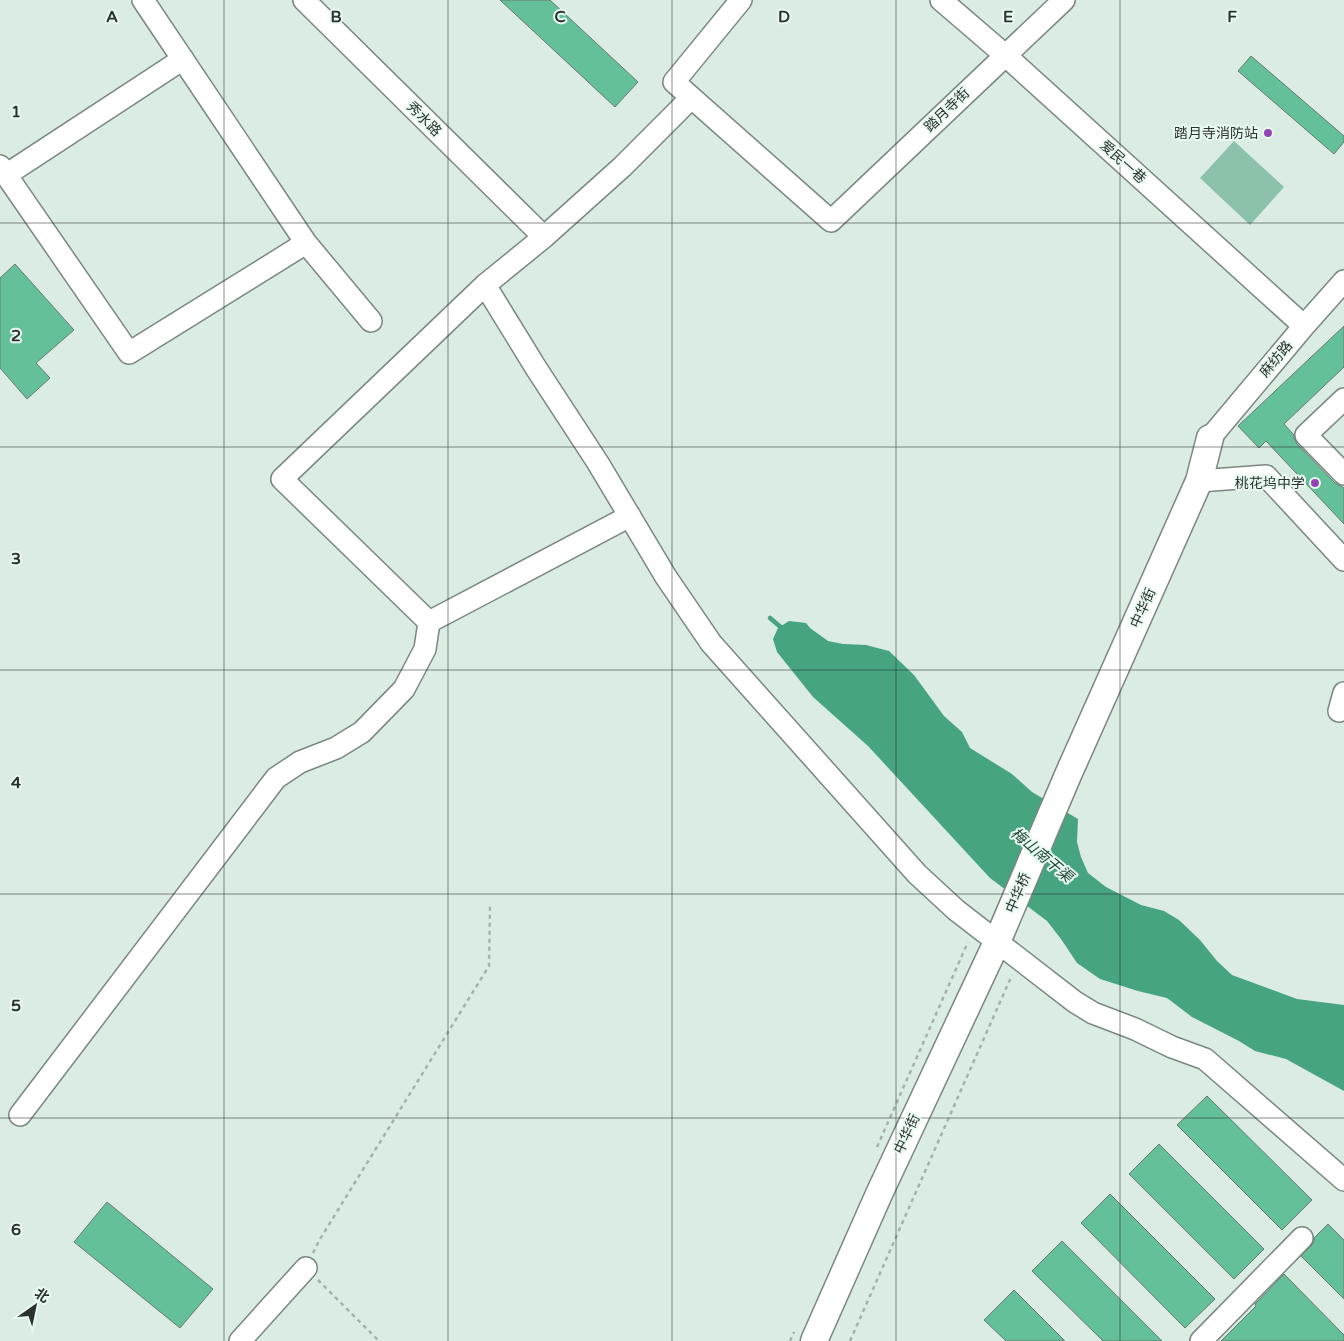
<svg xmlns="http://www.w3.org/2000/svg" width="1344" height="1341" font-family="'Varela Round','Noto Sans SC',sans-serif">
<style>
.green{fill:#8cc2a9}
.water{fill:#46a47e}
.lines{fill:none;stroke-linecap:round;stroke-linejoin:round}
.stream{stroke:#46a47e;stroke-width:4.5}
.building{fill:#63c099;stroke:#6a7871}
.minor-casing{stroke:#798881;stroke-width:24}
.major-casing{stroke:#798881;stroke-width:29}
.path{stroke:#a4b2ab;stroke-width:2.5;stroke-dasharray:4 4;stroke-linecap:butt}
.minor{stroke:#fff;stroke-width:21}
.major{stroke:#fff;stroke-width:26}
.grid{fill:none;stroke:#2c322f;stroke-width:1;stroke-opacity:0.55}
.poi-dot{fill:#9344b4;stroke:#e8f9f1;stroke-width:2}
.labels{text-anchor:middle;dominant-baseline:central;stroke-width:4;stroke-linejoin:round;paint-order:stroke}
.street-label{font-size:14px;fill:#2c322f;stroke:#e8f9f1}
.poi-label{font-size:14px;fill:#2c322f;stroke:#e8f9f1;text-anchor:end}
.water-label{font-size:15px;font-style:italic;fill:#204837;stroke:#e8f9f1}
.grid-label{font-size:16px;text-anchor:middle;font-weight:bold;fill:#2c322f;stroke:#e8f9f1;stroke-width:4;stroke-linejoin:round;paint-order:stroke}
</style>
<rect width="100%" height="100%" fill="#dbece3"/>
<path class="green" d="M1234,141L1284,187L1250,225L1200,178Z"/>
<path class="water" d="M789,621L806,623L810,628L828,641L843,644L866,645L889,651L914,675L944,716L962,732L970,748L1012,774L1032,792L1078,819L1077,842L1081,857L1088,873L1106,887L1141,905L1164,911L1179,920L1200,940L1217,961L1232,975L1297,999L1344,1005V1091L1286,1059L1255,1051L1239,1041L1192,1017L1167,998L1138,991L1100,979L1077,963L1061,939L1047,921L990,878L868,746L813,697L777,652L773,639L778,628Z"/>
<g class="lines">
<path class="stream" d="M770,618L784,630"/>
</g>
<path class="building" d="M500,0H550L638,82L615,107Z
M1251,56L1344,136V142L1334,154L1238,71Z
M15,264L74,330L36,363L50,378L27,399L0,368V278Z
M1344,326V367L1284,424L1294,435V438L1297,444L1335,483L1344,488V524L1266,441L1259,448L1238,426Z
M1207,1096L1312,1200L1282,1230L1177,1125Z
M1159,1144L1264,1249L1234,1279L1129,1174Z
M1110,1194L1215,1299L1185,1328L1081,1223Z
M107,1202L213,1289L180,1328L74,1242Z
M1328,1224L1344,1240V1299L1301,1256L1311,1246L1314,1242V1238Z
M1062,1241L1162,1341H1103L1032,1271Z
M1284,1274L1344,1335V1341H1221L1256,1306L1255,1304Z
M1014,1290L1065,1341H1006L984,1320Z"/>
<g class="lines">
<defs>
<path id="minor" d="M143,0L306,243L371,321
M304,0L544,237
M741,0L674,82L831,221L1064,0
M941,0L1005,55L1304,326
M691,98L622,167L544,237L485,285L536,368L598,463L666,577L711,643L917,874L956,910L1075,1002L1093,1013L1135,1029L1172,1047L1205,1059L1344,1180
M0,166L129,353L306,243
M6,175L183,59
M1344,399L1306,435L1344,474
M1210,438L1304,326L1344,281
M1199,481L1266,476L1344,560
M429,622L630,516
M1339,711L1344,693
M20,1115L276,778L300,762L336,748L362,732L404,689L425,649L429,622L282,479L485,285
M240,1341L306,1268
M1201,1341L1302,1238"/>
<path id="major" d="M814,1341L879,1194L997,942L1068,775L1199,481L1210,438"/>
</defs>
<use href="#minor" class="minor-casing"/>
<use href="#major" class="major-casing"/>
<path class="path" d="M877,1147L968,942
M313,1253L320,1239L489,966L490,905
M318,1280L379,1341
M790,1341L794,1332
M850,1341L1012,975"/>
<use href="#minor" class="minor"/>
<use href="#major" class="major"/>
</g>
<path class="grid" d="M224,0V1341M448,0V1341M672,0V1341M896,0V1341M1120,0V1341M0,223H1344M0,447H1344M0,670H1344M0,894H1344M0,1118H1344"/>
<g class="poi-dot">
<circle cx="1268" cy="133" r="5"/>
<circle cx="1315" cy="483" r="5"/>
</g>
<g class="labels">
<g class="street-label">
<text transform="translate(947 110) rotate(-44)">踏月寺街</text>
<text transform="translate(424 119) rotate(45)">秀水路</text>
<text transform="translate(1123 162) rotate(42)">爱民一巷</text>
<text transform="translate(1276 359) rotate(-50)">麻纺路</text>
<text transform="translate(1143 608) rotate(-66)">中华街</text>
<text transform="translate(1018 893) rotate(-67)">中华桥</text>
<text transform="translate(907 1134) rotate(-65)">中华街</text>
</g>
<g class="poi-label">
<text x="1258" y="133">踏月寺消防站</text>
<text x="1305" y="483">桃花坞中学</text>
</g>
<g class="water-label">
<text transform="translate(1042 855) rotate(40)">梅山南干渠</text>
</g>
</g>
<g class="grid-label">
<text x="112" y="22">A</text>
<text x="336" y="22">B</text>
<text x="560" y="22">C</text>
<text x="784" y="22">D</text>
<text x="1008" y="22">E</text>
<text x="1232" y="22">F</text>
<text x="16" y="117">1</text>
<text x="16" y="341">2</text>
<text x="16" y="564">3</text>
<text x="16" y="788">4</text>
<text x="16" y="1011">5</text>
<text x="16" y="1235">6</text>
</g>
<g transform="translate(35 1306) rotate(33)" stroke="#e8f9f1" stroke-width="4" paint-order="stroke">
<path d="M0-4L9 19L0 12L-9 19Z" fill="#2c322f"/>
<text y="-8" font-size="14" font-weight="bold" text-anchor="middle" fill="#2c322f">北</text>
</g>
</svg>
